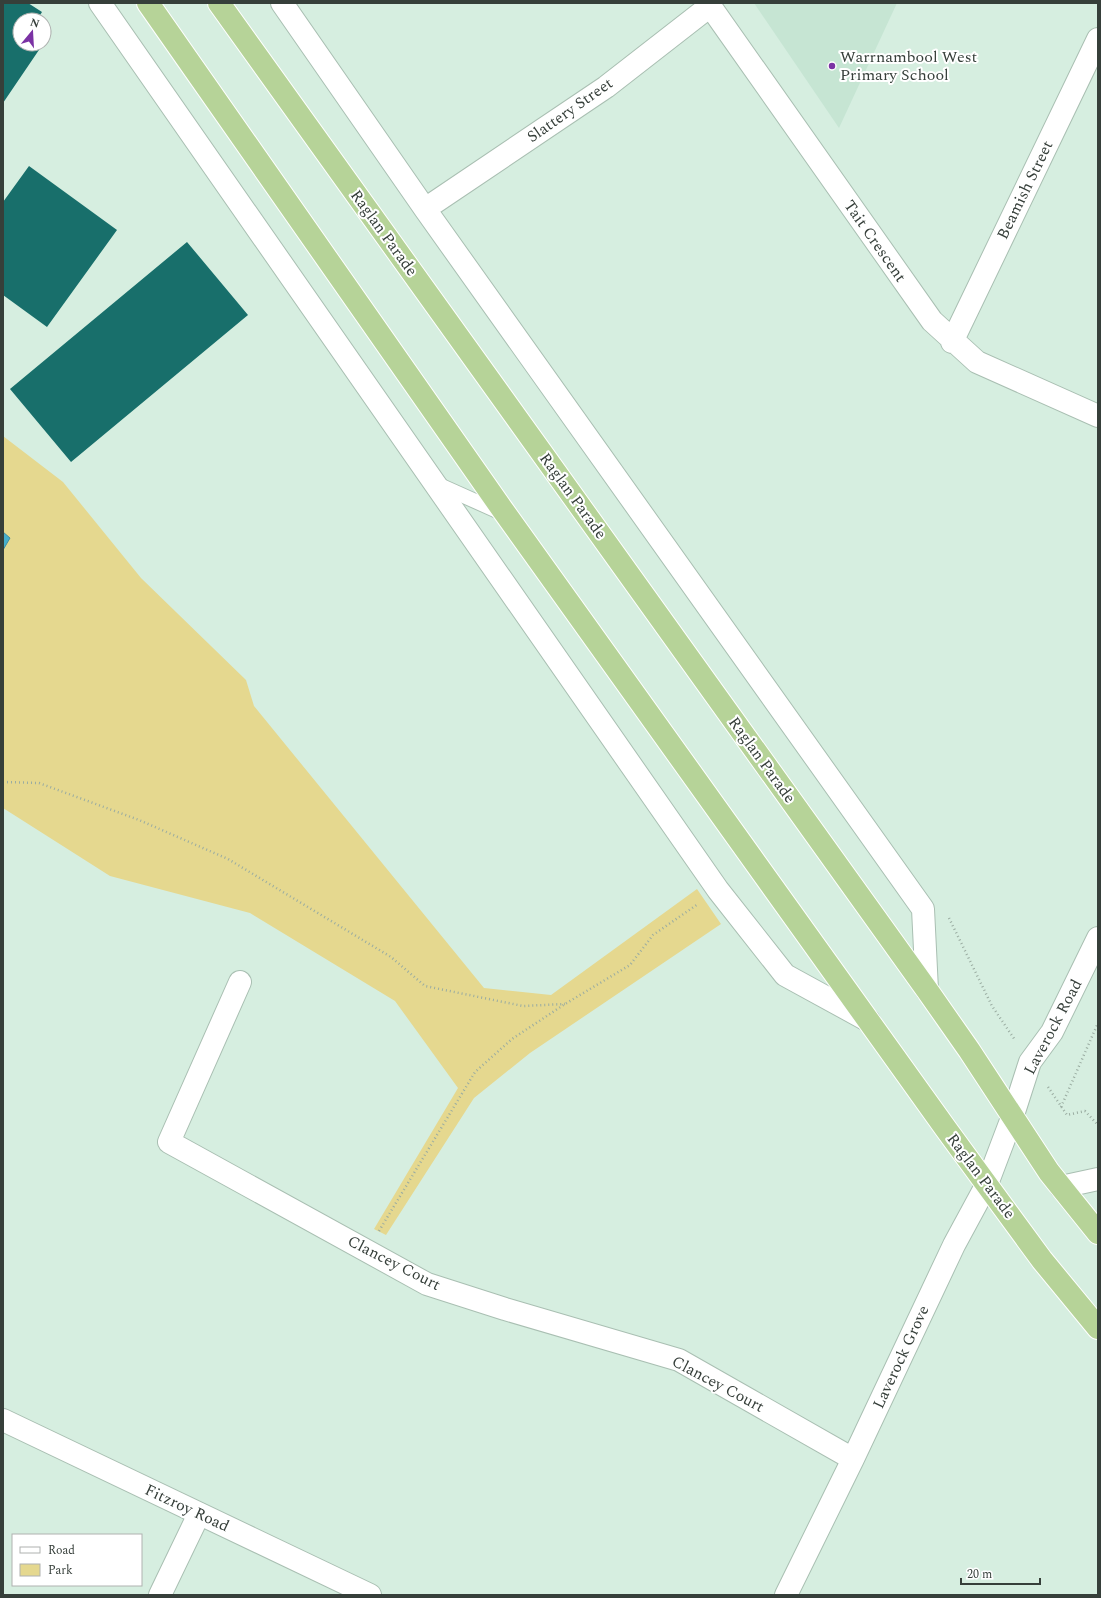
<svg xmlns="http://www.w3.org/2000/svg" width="1101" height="1598" font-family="Spectral,serif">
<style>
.built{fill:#c6e5d3}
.green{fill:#e5d88f}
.water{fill:#46afcd;stroke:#418da1}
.building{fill:#186f6b}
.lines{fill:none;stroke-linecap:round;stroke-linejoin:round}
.service-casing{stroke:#a9bfb2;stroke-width:16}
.minor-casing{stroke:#a9bfb2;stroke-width:24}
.tertiary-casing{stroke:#a9bfb2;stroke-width:24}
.trunk-casing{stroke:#fff;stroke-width:24}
.path{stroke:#9aaca1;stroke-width:2.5;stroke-dasharray:1 3;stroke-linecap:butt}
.service{stroke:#fff;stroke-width:14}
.minor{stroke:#fff;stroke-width:22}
.tertiary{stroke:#fff;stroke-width:22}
.trunk{stroke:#b6d398;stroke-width:22}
.poi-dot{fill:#7b32a4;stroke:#fff;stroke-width:1.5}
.labels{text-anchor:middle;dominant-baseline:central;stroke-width:4;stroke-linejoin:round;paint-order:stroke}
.poi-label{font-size:16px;fill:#363f3a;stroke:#fff;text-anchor:start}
.street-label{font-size:16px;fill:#363f3a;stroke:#fff}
</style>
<rect width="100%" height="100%" fill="#d6eee0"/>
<path class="built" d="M754,3H897L839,128Z"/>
<path class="green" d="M3,436L63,482L141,578L246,680L254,706L484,988L551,995L697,889L721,924L530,1053L474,1098L386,1235L374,1229L458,1088L395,1001L250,913L110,876L3,808V550L10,538L3,532Z"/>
<path class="water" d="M3,532L10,538L3,550Z"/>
<path class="building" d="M3,3H28L42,12L37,20H20V44H43L3,103Z
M29,166L117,230L47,327L3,295V202Z
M187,242L248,315L71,462L10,389Z"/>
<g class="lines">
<defs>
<path id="service" d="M437,484L504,514"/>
<path id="minor" d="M100,3L718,890L785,975L869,1021
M282,3L425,209L923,909L927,990
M708,3L932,321L977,362L1098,416
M425,209L606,87L710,6
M952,342L1098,39
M240,982L169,1142L427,1284L505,1309L679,1360L853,1459
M1061,1187L1098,1179
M160,1595L199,1514
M786,1595L853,1459L954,1245L987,1184L1012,1118"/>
<path id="tertiary" d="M1012,1118L1030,1062L1052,1032L1098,938
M3,1420L370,1595"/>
<path id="trunk" d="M148,3L502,509L946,1129L1042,1260L1098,1328
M219,3L927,990L969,1050L1049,1172L1098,1233"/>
</defs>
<use href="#service" class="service-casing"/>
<use href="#minor" class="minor-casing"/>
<use href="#tertiary" class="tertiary-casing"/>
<use href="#trunk" class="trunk-casing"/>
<path class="path" d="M3,782L39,783L139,820L228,859L391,957L425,986L523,1006L565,1004
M949,918L992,1006L1015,1040
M1048,1087L1067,1115L1085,1111L1098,1125
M1061,1107L1098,1023
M379,1231L475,1072L512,1039L565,1004L630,965L653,935L698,904"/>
<use href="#service" class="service"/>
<use href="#minor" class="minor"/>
<use href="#tertiary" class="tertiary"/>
<use href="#trunk" class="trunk"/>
</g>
<circle class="poi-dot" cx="832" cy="66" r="4"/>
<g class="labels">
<g class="poi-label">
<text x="840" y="57">Warrnambool West<tspan x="840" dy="18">Primary School</tspan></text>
</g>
<g class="street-label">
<text transform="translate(570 110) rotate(-35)">Slattery Street</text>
<text transform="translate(1025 190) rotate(-64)">Beamish Street</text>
<text transform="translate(384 233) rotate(54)">Raglan Parade</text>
<text transform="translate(875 241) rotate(55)">Tait Crescent</text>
<text transform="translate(573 496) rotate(54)">Raglan Parade</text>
<text transform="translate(762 760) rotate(54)">Raglan Parade</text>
<text transform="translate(1053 1027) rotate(-62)">Laverock Road</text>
<text transform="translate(981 1176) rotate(53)">Raglan Parade</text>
<text transform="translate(394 1263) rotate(27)">Clancey Court</text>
<text transform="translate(901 1357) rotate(-65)">Laverock Grove</text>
<text transform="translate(718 1384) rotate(28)">Clancey Court</text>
<text transform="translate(187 1508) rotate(25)">Fitzroy Road</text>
</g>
</g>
<rect width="1101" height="1598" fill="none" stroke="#363f3a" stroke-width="8"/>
<rect x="12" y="1534" width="130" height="52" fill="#ffffff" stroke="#afb2b0"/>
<rect x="20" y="1547" width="20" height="6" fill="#ffffff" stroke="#afb2b0"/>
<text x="48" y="1554" font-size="12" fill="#363f3a">Road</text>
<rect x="20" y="1564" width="20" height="12" fill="#e5d88f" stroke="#afb2b0"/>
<text x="48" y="1574" font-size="12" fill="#363f3a">Park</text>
<g transform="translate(32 32) rotate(18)"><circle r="19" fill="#ffffff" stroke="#afb2b0"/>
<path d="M0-3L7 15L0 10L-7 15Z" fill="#7b32a4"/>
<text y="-6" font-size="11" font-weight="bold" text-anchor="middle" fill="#363f3a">N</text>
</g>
<path d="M961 1578v6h79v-6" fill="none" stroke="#363f3a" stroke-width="2"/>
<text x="967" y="1578" font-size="12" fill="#363f3a" stroke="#ffffff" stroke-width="3" paint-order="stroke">20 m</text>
</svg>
